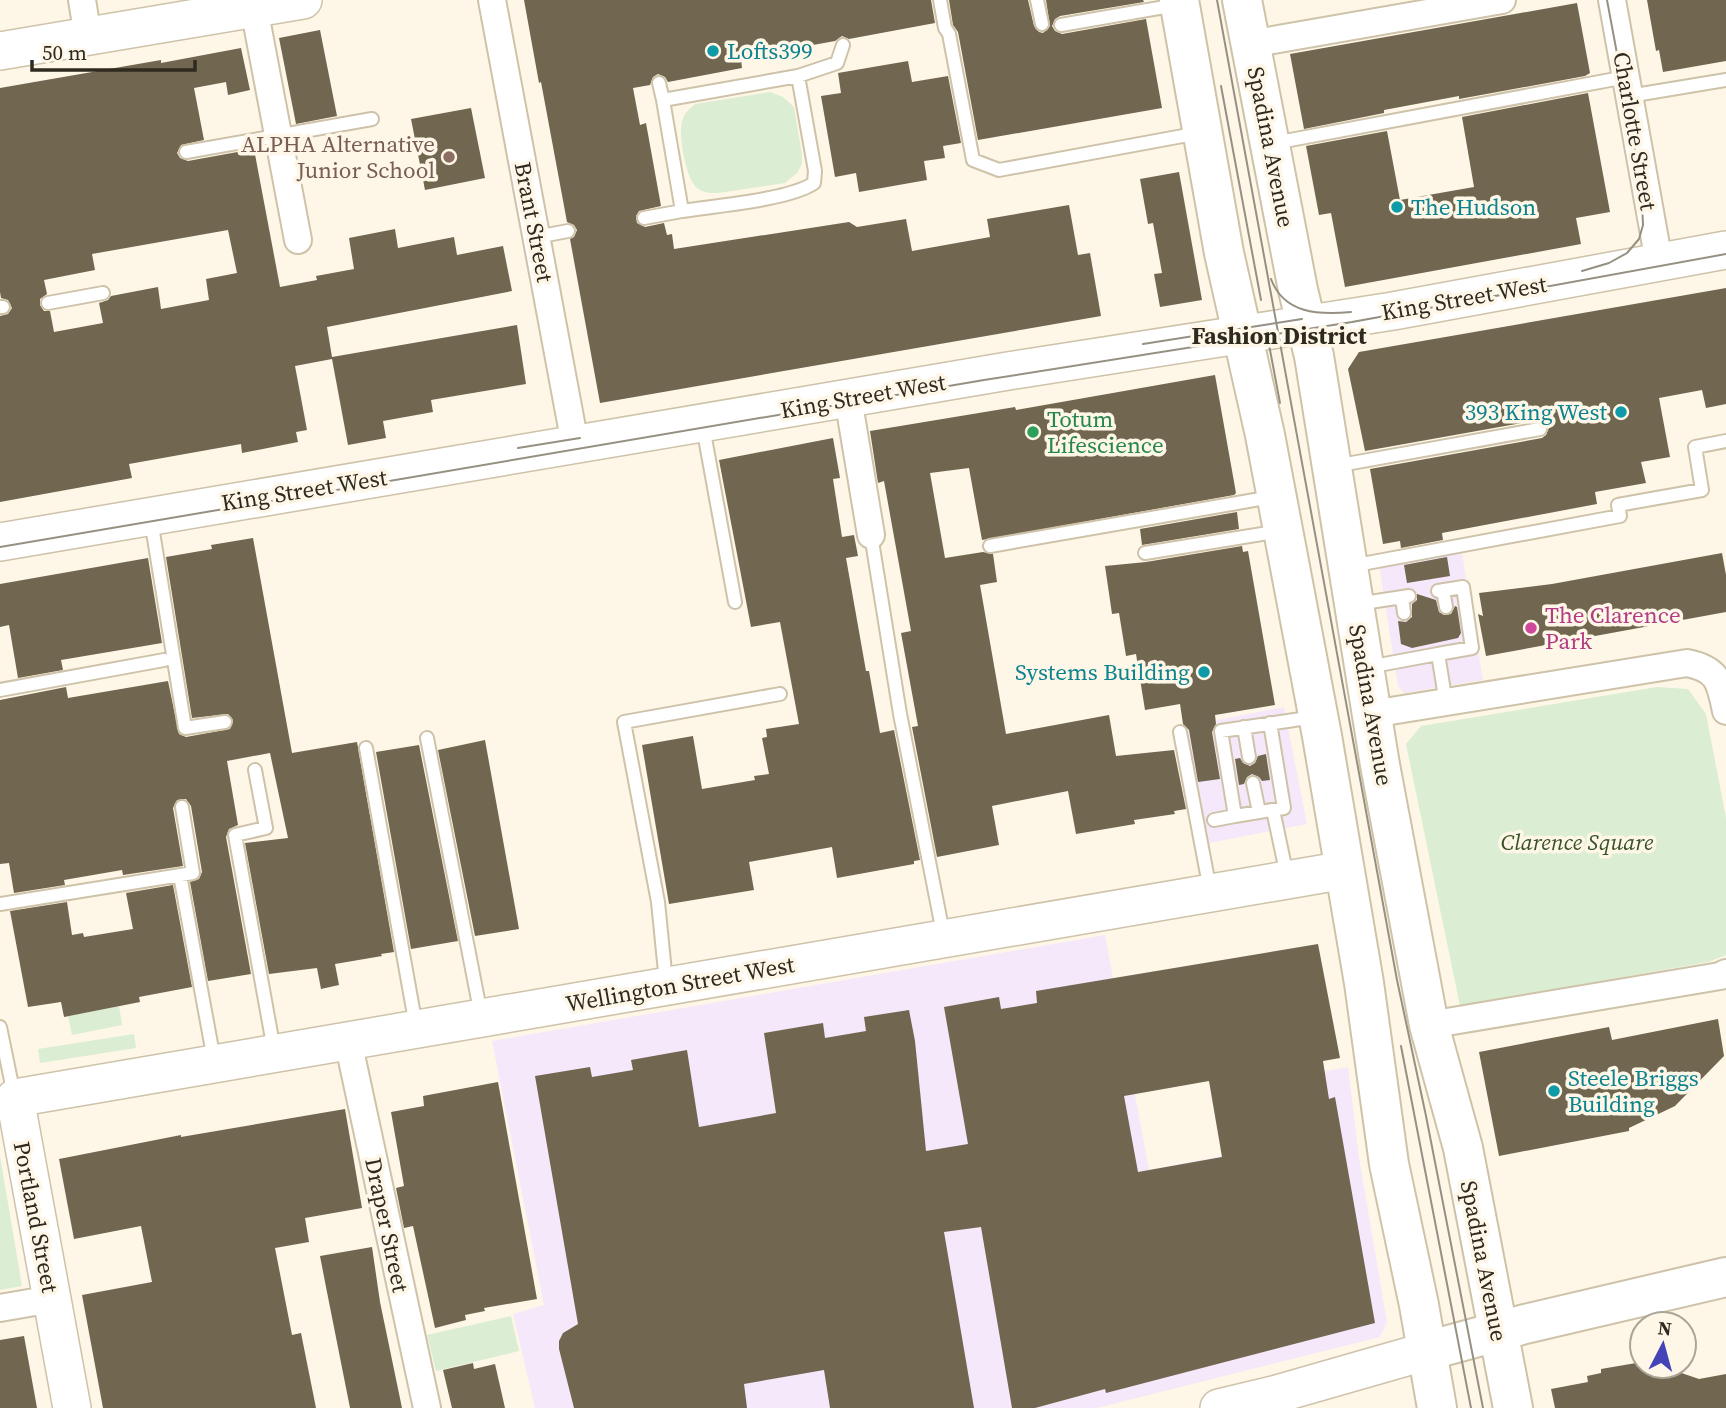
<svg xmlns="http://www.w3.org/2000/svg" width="1726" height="1408" font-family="'Source Serif 4',serif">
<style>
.commercial{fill:#f5e8fb}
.green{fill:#dbedd2}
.building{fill:#71664f;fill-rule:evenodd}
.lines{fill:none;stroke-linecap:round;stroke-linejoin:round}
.lane-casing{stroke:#cec2a9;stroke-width:16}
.street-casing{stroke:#cec2a9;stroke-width:30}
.secondary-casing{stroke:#cec2a9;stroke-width:40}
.primary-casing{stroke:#cec2a9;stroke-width:42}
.lane{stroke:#fff;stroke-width:12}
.street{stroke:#fff;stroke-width:26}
.secondary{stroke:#fff;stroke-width:37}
.primary{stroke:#fff;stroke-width:38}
.tram{stroke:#969083;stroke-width:2}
.culture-dot{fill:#0f9aa8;stroke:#fef7e7;stroke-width:2.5}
.education-dot{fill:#8d6e63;stroke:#fef7e7;stroke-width:2.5}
.leisure-dot{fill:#2e9e5b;stroke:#fef7e7;stroke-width:2.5}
.hotel-dot{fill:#d1479c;stroke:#fef7e7;stroke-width:2.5}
.labels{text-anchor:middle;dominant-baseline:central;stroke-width:7;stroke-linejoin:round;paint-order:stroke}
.culture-label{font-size:23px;fill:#0d838f;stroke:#fef7e7;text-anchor:start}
.street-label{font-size:23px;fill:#2f2a20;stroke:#fef7e7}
.education-label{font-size:23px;fill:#785e54;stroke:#fef7e7;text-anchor:end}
.leisure-label{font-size:23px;fill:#27864d;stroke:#fef7e7;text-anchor:start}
.hotel-label{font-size:23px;fill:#b23c85;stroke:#fef7e7;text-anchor:start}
.park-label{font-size:23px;font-style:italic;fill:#375227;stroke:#fef7e7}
.neighbourhood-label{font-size:24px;font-weight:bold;fill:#2f2a20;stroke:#fef7e7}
</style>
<rect width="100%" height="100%" fill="#fef7e7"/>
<path class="commercial" d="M1461,547L1483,680L1404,693L1398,686L1379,565Z
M1284,707L1307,824L1209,843L1187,726Z
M1105,935L1149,1170L1232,1154L1223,1090L1348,1067L1359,1158L1387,1322L1380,1337L1097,1408H535L513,1314L544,1305L492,1041Z"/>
<path class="green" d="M770,92L783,97L794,107L802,155V164L797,173L785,183L718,193C709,193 703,193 696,187C686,178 678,135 682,122C684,113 688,110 695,104Z
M1657,687L1688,689L1706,714L1726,818V955L1708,962L1460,1006L1406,744L1421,726Z
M119,1006L122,1025L72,1035L68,1016Z
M134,1034L136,1048L40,1063L38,1049Z
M0,1156L22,1286L0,1290Z
M511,1316L519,1351L436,1371L427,1335Z"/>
<path class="building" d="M524,0H931L935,23L849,39L842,36L835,41L752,56L741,59L742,68L668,82L665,77L658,74L653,77L650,85L633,88L640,125L646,123L661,206L639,211L636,216L637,223L645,227L664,223L667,235L672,234L674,249L849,222L857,227L906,219L912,251L990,237L987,219L1069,205L1078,255L1090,253L1101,316L600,403L570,239L574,237L577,230L574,225L567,222L541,82L539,83Z
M949,0H1028L1034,26L1039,32L1043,33L1050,26L1046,0H1143L1144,2L1060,16L1055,19L1052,26L1055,31L1062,34L1146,19L1162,108L978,140L958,32L953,25Z
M1647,0H1726V61L1663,72L1659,50L1656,51Z
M1577,3L1590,73L1585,76L1459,99V96L1384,110V113L1304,129L1290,54Z
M320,30L337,116L296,124L279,38Z
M241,48L250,90L228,95L226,82L194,88L204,140L181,145L177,153L180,158L188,161L254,149L280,287L317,280L316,276L354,269L349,238L395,229L398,248L454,237L457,255L503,246L512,291L327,327L332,357L517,325L526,384L431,400L433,412L383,421L386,438L348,445L332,359L295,366L307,430L296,432L298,442L242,453L241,444L129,464L132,478L0,502V316L8,314L12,308L8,300L1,298L0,292V88L161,60V63ZM228,230L237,273L206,279L209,300L161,309L158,287L111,296L108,300L99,303L103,323L54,332L50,311H44L40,305V299L47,294L44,280L95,270L92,254Z
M908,61L912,82L948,76L961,143L943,146L945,158L924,161L927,180L859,192L856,173L835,177L821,96L841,93L838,73Z
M1588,93L1610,212L1576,218L1581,244L1345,287L1331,213L1319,215L1306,146L1387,131L1400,200L1474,187L1462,117Z
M471,108L485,178L425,190L411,119Z
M1179,172L1202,300L1160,307L1154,274L1162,273L1153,223L1148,224L1140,179Z
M1726,288V404L1706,408L1702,390L1659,398L1670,457L1641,462L1646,483L1595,492L1597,504L1442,533L1443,540L1401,548L1400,541L1383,544L1370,469L1542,438L1546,435L1549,428L1546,423L1538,420L1365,451L1348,369L1359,352Z
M1215,375L1236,493L1234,495L982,540L969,468L930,473L945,558L983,552L993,554L997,582L980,585L1006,734L1109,715L1116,756L1174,750L1186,809L1174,811L1175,814L1134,820L1135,824L1076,834L1068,791L992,806L999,845L937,857L912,727L918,726L901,633L911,631L884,481L878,483L870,431L1015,407L1016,410Z
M833,438L840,478L833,479L842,537L854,535L858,556L846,558L866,671H869L880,733L894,730L920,860L914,861V864L837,878L832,847L749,862L754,890L669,904L642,745L693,736L702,789L755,780L754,776L769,774L762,738L767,737L766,729L799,724L780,622L751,627L719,460Z
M1237,512L1239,529L1142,545L1140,529Z
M253,538L292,753L357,742L394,952L381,954L382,956L335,964L339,985L321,989L317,968L269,974L245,843L288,838L270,753L227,761L238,825L229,829L226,837L251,974L208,981L190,882L199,879L202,872L191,806L186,799L177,800L173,808L183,866L123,875L122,870L64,880L65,885L14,893L9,863L0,864V700L66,687L68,698L168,681L179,734L186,737L230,729L233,720L228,714L192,718L166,557L212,549L211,545Z
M1242,546L1243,552L1248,551L1275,705L1215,715L1216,724L1212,732L1220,779L1198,782L1189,730L1183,724L1180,704L1145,710L1136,654L1126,656L1119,613L1112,614L1105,566L1146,562Z
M1722,553L1726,575V612L1486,656L1478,614L1483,616L1479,593L1552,584Z
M1447,557L1450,576L1407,583L1404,565Z
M148,558L162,643L61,660L63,670L18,678L9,625L0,627V584Z
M1417,594L1436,600L1439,612L1444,615L1451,614L1455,606L1457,607L1461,633L1458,638L1412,648L1401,644L1398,621L1406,622L1412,617V604L1417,600Z
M485,740L519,929L475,936L438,750Z
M419,745L458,941L411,949L376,752Z
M1266,754L1270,780L1262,781L1259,777L1252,774L1247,777L1244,784L1239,785L1235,759L1240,758L1243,763L1250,766L1255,763L1258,756Z
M173,885L192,987L139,997L140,1002L64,1017L61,1002L28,1007L10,911L67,902L72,935L83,933L84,937L133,929L126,893Z
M1318,944L1340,1058L1323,1061L1329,1099L1335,1097L1375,1323L1106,1393L1105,1389L1035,1408H1012L981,1227L944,1232L974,1408H830L824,1370L744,1384L747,1408H574L559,1349V1341L563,1333L578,1324L535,1076L590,1067L592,1077L633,1070L631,1060L687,1050L699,1127L776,1113L764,1033L823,1023L825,1038L866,1031L864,1017L909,1010L915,1041L926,1151L968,1144L944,1007L999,997L1001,1009L1037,1003L1036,991ZM1209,1081L1222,1157L1138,1172L1124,1096Z
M1718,1019L1724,1056L1675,1106L1629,1128V1131L1499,1156L1479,1052L1609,1027L1612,1040Z
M498,1082L537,1299L484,1308L485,1311L465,1315L466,1320L435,1328L413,1226L404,1228L396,1188L404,1186L391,1112L424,1106L423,1096Z
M345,1109L362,1208L305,1218L309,1242L275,1248L292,1335L301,1333L316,1408H103L82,1295L152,1282L141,1226L74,1239L59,1159L181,1135V1137Z
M372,1247L380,1302L402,1408H350L326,1287L320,1256Z
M24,1336L37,1408H0V1340Z
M1642,1362V1366H1661L1699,1379L1726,1374V1408H1555L1551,1389L1588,1382L1587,1376L1601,1373V1369Z
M473,1363L474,1369L495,1364L505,1408H452L443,1370Z"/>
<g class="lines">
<defs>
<path id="lane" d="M940,0L945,28L949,34L973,160L999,170L1199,133
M1037,0L1042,24
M1061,25L1176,5
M659,83L663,100L798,76L837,63L843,45
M1629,96L1726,80
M663,100L682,211C714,206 789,200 814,183L815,171L798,76
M1274,143L1626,77
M186,152L372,119
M644,218L682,211
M536,237L568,231
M48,303L103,293
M0,307H3
M703,427L735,602
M1335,466L1540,429
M151,520L185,728L225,722
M871,535L900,714L944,938
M990,546L1272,497
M1145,553L1280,531
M1351,566L1620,516L1618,505L1702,490L1695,447L1726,441
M1443,590L1446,607
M1438,591L1463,587L1472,648L1438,654
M1402,597L1404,613
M1357,604L1409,596
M1368,667L1438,654L1446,703
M0,690L164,660
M1270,723L1284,808L1235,816L1221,731L1314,717
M1244,727L1249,757
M1180,732L1210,890
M427,738L481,1015
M366,748L416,1026
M255,770L266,828L235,835L274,1050
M1253,783L1259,812
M1273,810L1287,876
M1214,820L1235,816
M180,875L214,1060
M0,904L193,873L182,807
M666,982L658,902L624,722L780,694
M0,1027L14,1095"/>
<path id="street" d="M82,0L88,37
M492,0L575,444
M1612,0L1659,262
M254,8L298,240
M1250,44L1502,0
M848,398L871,535
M1372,714L1687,663C1718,669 1720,682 1726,711
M1429,1025L1720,976L1726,973
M348,1041L427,1408
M0,1308L52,1299"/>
<path id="secondary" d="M0,51L303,0
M0,542L1008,371L1393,311L1726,250
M72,1408L15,1098L1345,870
M1219,1408L1277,1394L1427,1351"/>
<path id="primary" d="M1179,0L1224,253L1265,435L1322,736L1364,983L1389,1164L1419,1305L1437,1408
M1242,0L1298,290L1314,356L1380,765L1429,1025L1463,1148L1513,1408
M1427,1351L1525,1324L1726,1277"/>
</defs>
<use href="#lane" class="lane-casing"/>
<use href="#street" class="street-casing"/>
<use href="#secondary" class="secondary-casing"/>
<use href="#primary" class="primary-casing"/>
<use href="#lane" class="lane"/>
<use href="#street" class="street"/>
<use href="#secondary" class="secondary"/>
<use href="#primary" class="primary"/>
<path class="tram" d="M1217,0L1397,980L1426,1116L1483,1408
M1221,86L1261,300
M1582,271L1609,263L1627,253L1639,239L1643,225L1641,182L1607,0
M1271,279C1284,314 1319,315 1351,312
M1267,334L1280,403
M1143,344L1302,319
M518,448L580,438
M0,547L984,380L1352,322L1726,254
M1401,1046L1471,1408"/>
</g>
<g class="culture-dot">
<circle cx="713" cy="51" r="7"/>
<circle cx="1397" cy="207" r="7"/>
<circle cx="1621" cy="412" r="7"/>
<circle cx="1204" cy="672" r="7"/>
<circle cx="1554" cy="1091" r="7"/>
</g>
<circle class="education-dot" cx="449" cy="157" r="7"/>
<circle class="leisure-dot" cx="1033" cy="432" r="7"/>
<circle class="hotel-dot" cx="1531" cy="628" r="7"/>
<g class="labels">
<g class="culture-label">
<text x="727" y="51">Lofts399</text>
<text x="1411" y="207">The Hudson</text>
<text x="1607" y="412" text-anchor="end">393 King West</text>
<text x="1190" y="672" text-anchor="end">Systems Building</text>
<text x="1568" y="1078">Steele Briggs<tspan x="1568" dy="26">Building</tspan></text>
</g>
<g class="street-label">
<text transform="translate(1635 131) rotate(80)">Charlotte Street</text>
<text transform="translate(1271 147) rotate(79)">Spadina Avenue</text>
<text transform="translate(534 222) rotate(79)">Brant Street</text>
<text transform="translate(1464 298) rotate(-10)">King Street West</text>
<text transform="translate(863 396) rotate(-10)">King Street West</text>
<text transform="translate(304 490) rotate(-9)">King Street West</text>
<text transform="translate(1371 705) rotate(80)">Spadina Avenue</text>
<text transform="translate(680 984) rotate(-10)">Wellington Street West</text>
<text transform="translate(36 1217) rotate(79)">Portland Street</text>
<text transform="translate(387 1225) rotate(78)">Draper Street</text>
<text transform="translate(1484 1261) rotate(79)">Spadina Avenue</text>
</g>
<g class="education-label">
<text x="435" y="144">ALPHA Alternative<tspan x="435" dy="26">Junior School</tspan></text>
</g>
<g class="leisure-label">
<text x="1047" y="419">Totum<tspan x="1047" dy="26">Lifescience</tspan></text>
</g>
<g class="hotel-label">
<text x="1545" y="615">The Clarence<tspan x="1545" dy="26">Park</tspan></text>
</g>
<g class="park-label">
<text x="1577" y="842">Clarence Square</text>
</g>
<g class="neighbourhood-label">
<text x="1279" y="335">Fashion District</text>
</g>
</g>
<g transform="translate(1663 1345) rotate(6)"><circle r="33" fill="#fef7e7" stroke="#aba597" stroke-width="2"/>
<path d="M0-5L12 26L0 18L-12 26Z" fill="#4543b8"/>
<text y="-10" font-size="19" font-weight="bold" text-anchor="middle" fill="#2f2a20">N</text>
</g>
<path d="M32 60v10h163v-10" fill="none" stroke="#2f2a20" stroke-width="3.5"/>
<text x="42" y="60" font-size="21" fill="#2f2a20" stroke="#fef7e7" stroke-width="5" paint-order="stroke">50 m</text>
</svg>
